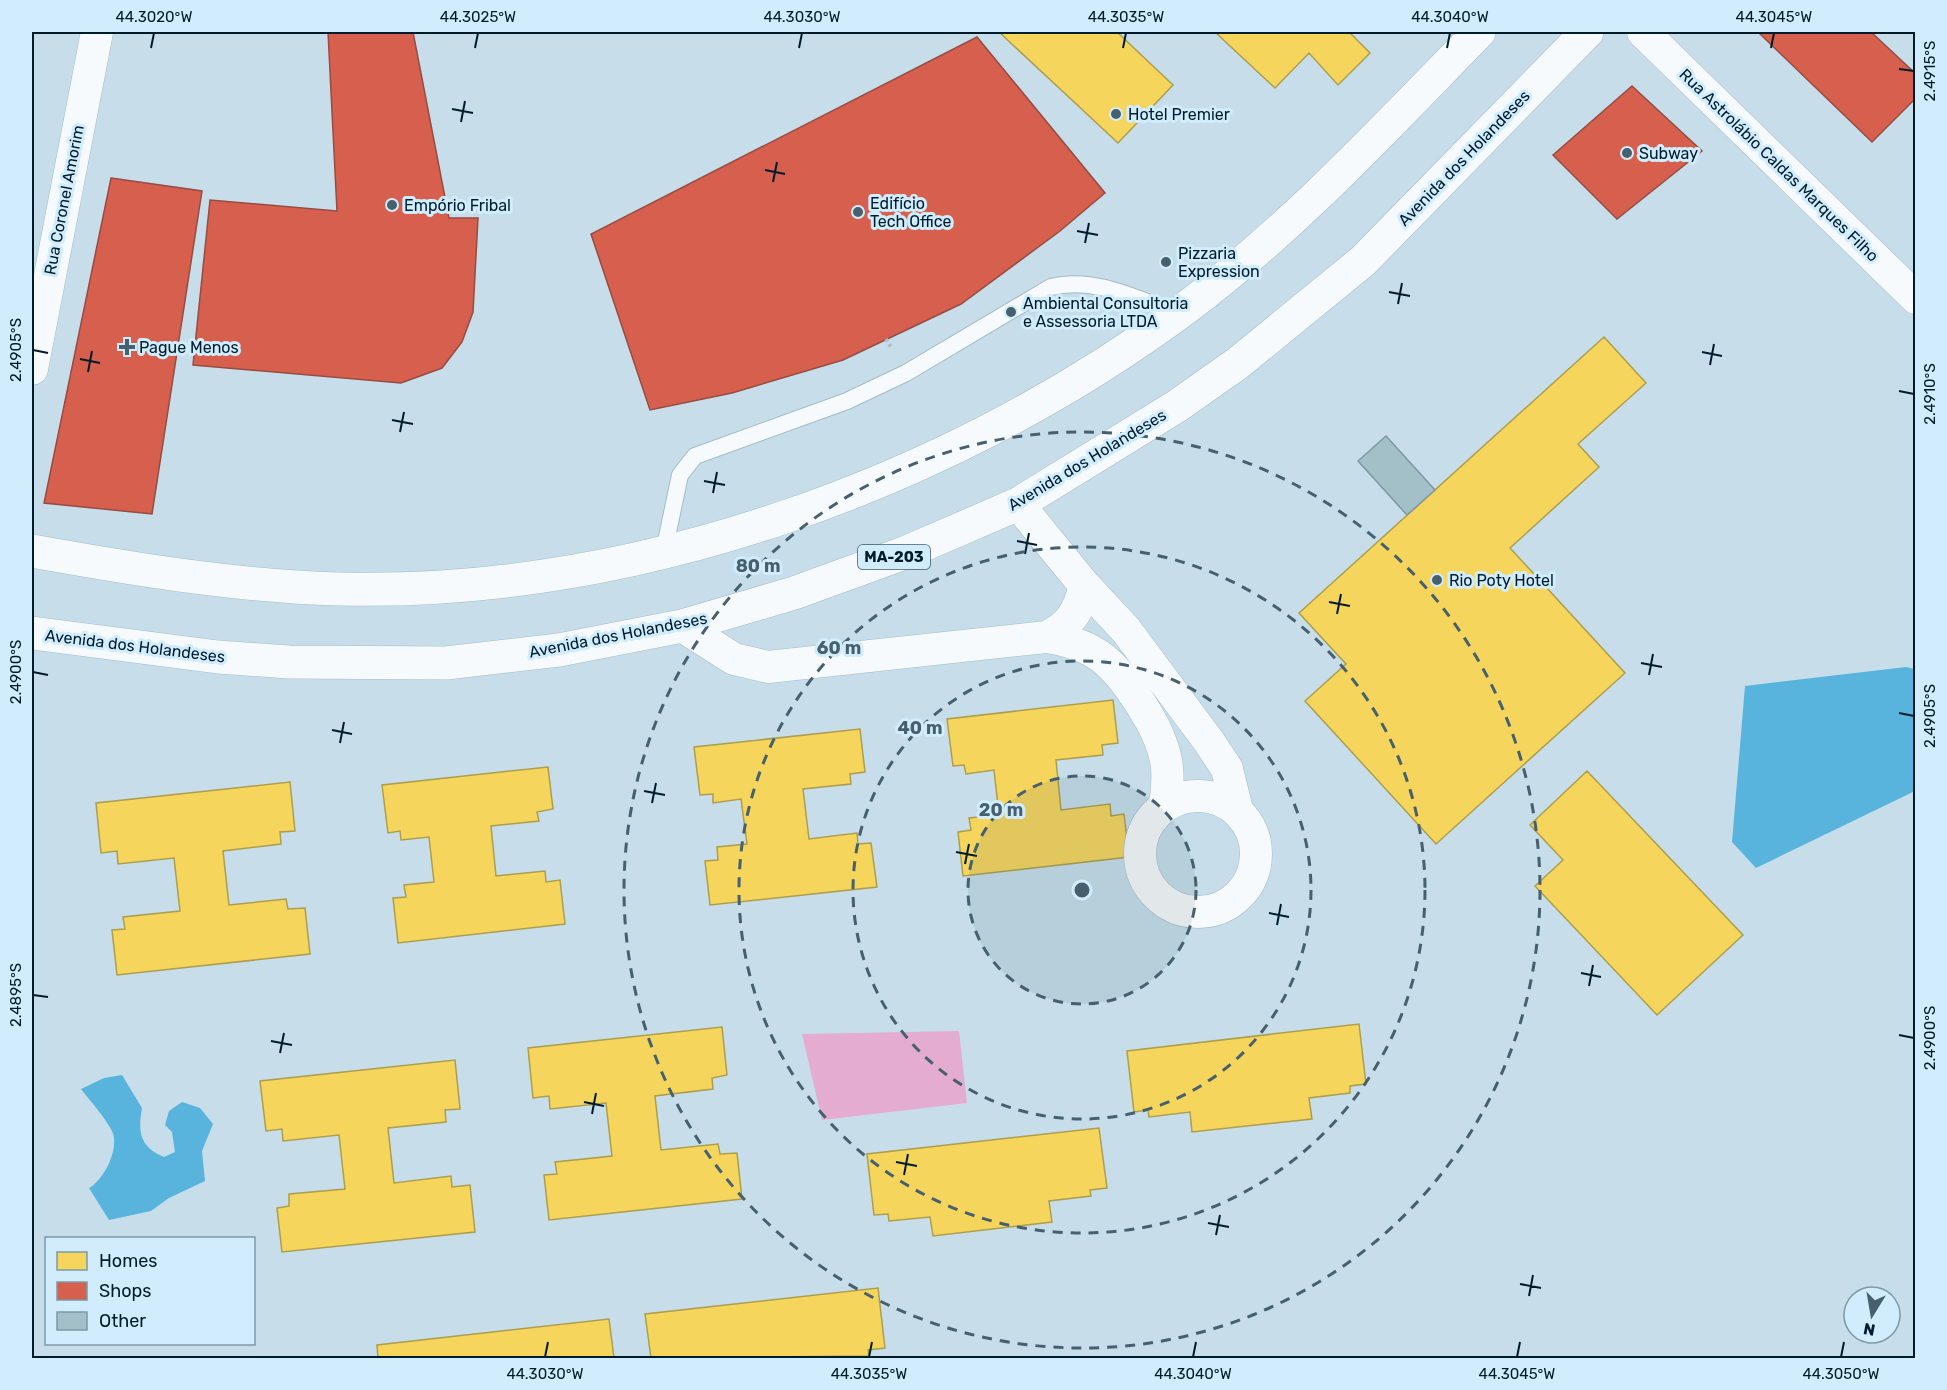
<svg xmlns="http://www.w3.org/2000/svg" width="1947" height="1390" font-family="Rubik,sans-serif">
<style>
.green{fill:#e4acd0}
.water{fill:#58b4dd}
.homes{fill:#f6d55c;stroke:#ac9e4d;stroke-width:1.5}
.shops{fill:#d6604d;stroke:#964c43;stroke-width:1.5}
.building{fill:#a3bfc8;stroke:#8098a0;stroke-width:1.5}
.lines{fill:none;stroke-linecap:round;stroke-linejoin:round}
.lane-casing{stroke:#a2bbc7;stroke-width:18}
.street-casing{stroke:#a2bbc7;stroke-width:33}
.primary-casing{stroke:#a2bbc7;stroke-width:34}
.path{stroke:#b3bec4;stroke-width:4;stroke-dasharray:3 3;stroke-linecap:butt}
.lane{stroke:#f7fafc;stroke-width:16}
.street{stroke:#f7fafc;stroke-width:32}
.primary{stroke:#f7fafc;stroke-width:33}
.ticks{fill:none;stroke:#001c2b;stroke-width:2}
.ring{fill:none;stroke:#46606e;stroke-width:3;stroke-dasharray:10 8}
.poi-dot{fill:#46606e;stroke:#d1ecfc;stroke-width:2}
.labels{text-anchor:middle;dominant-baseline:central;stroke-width:6;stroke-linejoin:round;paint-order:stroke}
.shield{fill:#d1ecfc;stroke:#3f5a6a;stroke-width:1.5}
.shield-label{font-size:15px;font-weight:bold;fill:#001c2b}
.poi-label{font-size:16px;fill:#001c2b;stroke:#d1ecfc;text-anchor:start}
.street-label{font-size:16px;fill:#001c2b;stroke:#d1ecfc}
.centre{fill:#46606e;stroke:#d1ecfc;stroke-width:3}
.ring-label{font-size:18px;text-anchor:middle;font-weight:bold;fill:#46606e;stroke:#d1ecfc;stroke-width:6;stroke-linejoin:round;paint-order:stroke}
.neatline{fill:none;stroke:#001c2b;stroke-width:2}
.ticks-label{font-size:15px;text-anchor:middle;fill:#001c2b}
</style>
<rect width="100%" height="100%" fill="#c7deea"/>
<path class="green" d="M959,1031L967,1103L822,1120L802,1034Z"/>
<path class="water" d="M1906,667L1915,669V791L1756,868L1732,842L1745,686Z
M122,1075L142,1108C138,1131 139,1147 164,1157L175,1152L172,1132L165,1125L169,1111L182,1102L200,1108L213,1124L202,1151L205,1181L169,1198L151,1211L109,1220L89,1188C104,1180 120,1148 112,1131C104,1116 91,1102 81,1089L104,1078Z"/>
<path class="homes" d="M999,32H1117L1173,85L1118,143Z
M1215,32H1349L1370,53L1338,85L1309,53L1275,88Z
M1604,337L1646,383L1578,444L1599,467L1510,548L1625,673L1436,844L1305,701L1346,664L1299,613Z
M1113,700L1118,743L1102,745L1103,755L1056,760L1061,810L1110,804L1111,816L1124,814L1129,857L963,876L958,832L971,830L969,818L999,815L994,770L966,774L964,765L953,766L947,719Z
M860,729L865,772L850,774L851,784L803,789L809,839L857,833L858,844L871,843L877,887L710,905L705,861L718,860L717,847L747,844L741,799L713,803V794L700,795L694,747Z
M548,767L553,809L537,812L539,821L491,826L496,876L545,871L546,882L560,880L565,924L398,943L393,898L406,897L404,885L434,882L429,837L401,840L400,831L388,833L382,785Z
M1587,771L1743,935L1657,1015L1535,886L1563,860L1530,825Z
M290,782L295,831L280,832L281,844L223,851L229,905L286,899L288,909L305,908L310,954L117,975L112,930L125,929L123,917L180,911L174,858L118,864L117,851L101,853L96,803Z
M1359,1024L1366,1084L1350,1086V1093L1309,1098L1312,1119L1192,1132L1190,1112L1149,1117L1148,1110L1134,1112L1127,1051Z
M722,1027L727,1075L712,1078L713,1089L655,1096L661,1150L718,1144L720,1154L737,1153L742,1199L549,1220L544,1175L557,1174L555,1162L612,1156L606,1103L550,1109L549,1096L533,1098L528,1048Z
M455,1060L460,1109L445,1110L446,1122L388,1128L394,1183L451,1176L452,1187L470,1185L475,1232L282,1252L277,1208L289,1206V1194L345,1189L339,1135L283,1141L282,1129L266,1131L260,1081Z
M1099,1128L1107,1188L1090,1190L1091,1196L1049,1201L1052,1222L933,1236L930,1217L889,1221L888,1214L874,1215L867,1154Z
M878,1288L885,1348L868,1350L869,1356L651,1358L645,1314Z
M609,1319L614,1358H378L377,1345Z"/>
<path class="shops" d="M328,32H413L449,218H478L473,312L462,342L442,368L401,383L193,365L210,200L337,211Z
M1758,32H1871L1916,74V98L1872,142Z
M977,37L1105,193L1060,231L961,304L843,360L732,393L650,410L591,234Z
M1632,86L1702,151L1617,219L1553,155Z
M111,178L202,191L152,514L44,503Z"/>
<path class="building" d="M1386,436L1435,490L1407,515L1358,461Z"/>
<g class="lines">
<defs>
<path id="lane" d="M664,551L680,475L695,456L847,401L906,373L1051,287C1094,276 1137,299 1178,314"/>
<path id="street" d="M1643,32L1916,298
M32,369L97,32
M1018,504L1085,586C1079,610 1070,627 1046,637
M1085,586L1126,630L1210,743L1227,769L1237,810
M682,626L734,659L768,667L1046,637C1097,644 1116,665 1142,706C1153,723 1162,741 1166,760C1169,775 1167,791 1165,806
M1140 854a58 58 0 1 1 116 0a58 58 0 1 1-116 0Z"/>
<path id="primary" d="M32,551C132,569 236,586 338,589C634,596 946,485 1183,310C1292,229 1384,129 1479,32
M32,633L218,657L289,662L446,663L559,650L682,626L794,593L907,552L1018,504L1177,406L1238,363L1363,261L1587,32"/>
</defs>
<use href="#lane" class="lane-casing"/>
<use href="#street" class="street-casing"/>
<use href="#primary" class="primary-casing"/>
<path class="path" d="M886,339L892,349"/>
<use href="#lane" class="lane"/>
<use href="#street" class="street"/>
<use href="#primary" class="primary"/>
</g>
<path class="ticks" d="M151,48L154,33M475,48L478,33M799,48L802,33M1123,48L1126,33M1447,48L1450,33M1771,48L1774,33M1899,69L1914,71M452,109L473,113M461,122L465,101M765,170L785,174M773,182L777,162M1077,231L1098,235M1085,243L1089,223M1389,292L1410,296M1398,304L1402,283M33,350L48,353M1702,352L1722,356M80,359L100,363M1710,365L1714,344M88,372L92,351M1899,391L1914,394M392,420L413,424M400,432L404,412M704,481L725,485M713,493L717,472M1017,541L1037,545M1025,554L1029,533M1329,602L1350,606M1337,614L1341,594M1641,663L1662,667M33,672L48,675M1649,675L1653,654M1899,713L1914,716M332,730L352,734M340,743L344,722M644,791L665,795M652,803L656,783M956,852L977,856M965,864L969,844M1269,913L1289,917M1277,925L1281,904M1581,973L1601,977M1589,986L1593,965M33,995L48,997M1899,1035L1914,1038M271,1041L292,1045M280,1053L284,1033M584,1102L604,1106M592,1114L596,1093M896,1162L917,1166M904,1175L908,1154M1208,1223L1229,1227M1216,1235L1220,1215M1520,1284L1541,1288M1529,1296L1533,1275M545,1357L548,1342M869,1357L872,1342M1193,1357L1196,1342M1517,1357L1520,1342M1841,1357L1844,1342"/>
<circle cx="1082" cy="890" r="114" fill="#46606e" fill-opacity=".12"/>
<g class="ring">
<circle cx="1082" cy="890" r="114"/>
<circle cx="1082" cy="890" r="229"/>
<circle cx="1082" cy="890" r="343"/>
<circle cx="1082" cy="890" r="458"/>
</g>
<g class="poi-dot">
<circle cx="1116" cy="114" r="6"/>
<circle cx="1627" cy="153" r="6"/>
<circle cx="392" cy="205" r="6"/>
<circle cx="858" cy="212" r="6"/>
<circle cx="1166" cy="262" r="6"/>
<circle cx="1011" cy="312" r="6"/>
<path d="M124 338h6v6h6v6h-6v6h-6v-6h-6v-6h6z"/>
<circle cx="1437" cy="580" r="6"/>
</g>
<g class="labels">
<rect class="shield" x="858" y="545" width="72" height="24" rx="4.5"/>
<g class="shield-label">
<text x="894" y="557">MA-203</text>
</g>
<g class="poi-label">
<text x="1128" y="114">Hotel Premier</text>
<text x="1639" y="153">Subway</text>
<text x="870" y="203">Edifício<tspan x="870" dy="18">Tech Office</tspan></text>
<text x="404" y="205">Empório Fribal</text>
<text x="1178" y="253">Pizzaria<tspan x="1178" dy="18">Expression</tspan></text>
<text x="1023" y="303">Ambiental Consultoria<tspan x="1023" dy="18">e Assessoria LTDA</tspan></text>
<text x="139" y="347">Pague Menos</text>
<text x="1449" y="580">Rio Poty Hotel</text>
</g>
<g class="street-label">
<text transform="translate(1464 158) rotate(-46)">Avenida dos Holandeses</text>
<text transform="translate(1779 165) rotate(44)">Rua Astrolábio Caldas Marques Filho</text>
<text transform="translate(64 200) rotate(-79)">Rua Coronel Amorim</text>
<text transform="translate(1087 460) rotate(-31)">Avenida dos Holandeses</text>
<text transform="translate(618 635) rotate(-11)">Avenida dos Holandeses</text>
<text transform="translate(135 646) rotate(7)">Avenida dos Holandeses</text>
</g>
</g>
<circle cx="1082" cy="890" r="9" class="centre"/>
<g class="ring-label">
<text x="758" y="572">80 m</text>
<text x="839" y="654">60 m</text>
<text x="920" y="734">40 m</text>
<text x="1001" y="816">20 m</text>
</g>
<rect width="1947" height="1390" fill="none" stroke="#d1ecfc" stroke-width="66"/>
<rect x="45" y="1237" width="210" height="108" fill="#d1ecfc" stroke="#7d99a8" stroke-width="1.5"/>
<rect x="57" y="1252" width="30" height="18" fill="#f6d55c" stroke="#7d99a8" stroke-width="1.5"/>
<text x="99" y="1267" font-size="18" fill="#001c2b">Homes</text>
<rect x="57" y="1282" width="30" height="18" fill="#d6604d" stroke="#7d99a8" stroke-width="1.5"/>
<text x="99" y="1297" font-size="18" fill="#001c2b">Shops</text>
<rect x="57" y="1312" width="30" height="18" fill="#a3bfc8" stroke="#7d99a8" stroke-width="1.5"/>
<text x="99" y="1327" font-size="18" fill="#001c2b">Other</text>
<g transform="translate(1872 1315) rotate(191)"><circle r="28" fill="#d1ecfc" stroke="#7d99a8" stroke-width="1.5"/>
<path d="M0-4.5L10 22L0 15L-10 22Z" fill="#46606e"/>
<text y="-9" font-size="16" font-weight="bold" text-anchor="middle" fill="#001c2b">N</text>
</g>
<rect x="33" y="33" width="1881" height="1324" class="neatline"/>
<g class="ticks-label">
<text x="154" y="22">44.3020°W</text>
<text x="478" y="22">44.3025°W</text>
<text x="802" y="22">44.3030°W</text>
<text x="1126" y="22">44.3035°W</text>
<text x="1450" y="22">44.3040°W</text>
<text x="1774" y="22">44.3045°W</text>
<text transform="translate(1930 71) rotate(-90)" y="5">2.4915°S</text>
<text transform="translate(16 350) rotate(-90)" y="5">2.4905°S</text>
<text transform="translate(1930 394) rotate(-90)" y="5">2.4910°S</text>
<text transform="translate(16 672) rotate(-90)" y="5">2.4900°S</text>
<text transform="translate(1930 716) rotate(-90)" y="5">2.4905°S</text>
<text transform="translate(16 995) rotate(-90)" y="5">2.4895°S</text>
<text transform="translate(1930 1038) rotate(-90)" y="5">2.4900°S</text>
<text x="545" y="1379">44.3030°W</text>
<text x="869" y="1379">44.3035°W</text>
<text x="1193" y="1379">44.3040°W</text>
<text x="1517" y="1379">44.3045°W</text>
<text x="1841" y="1379">44.3050°W</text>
</g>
</svg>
